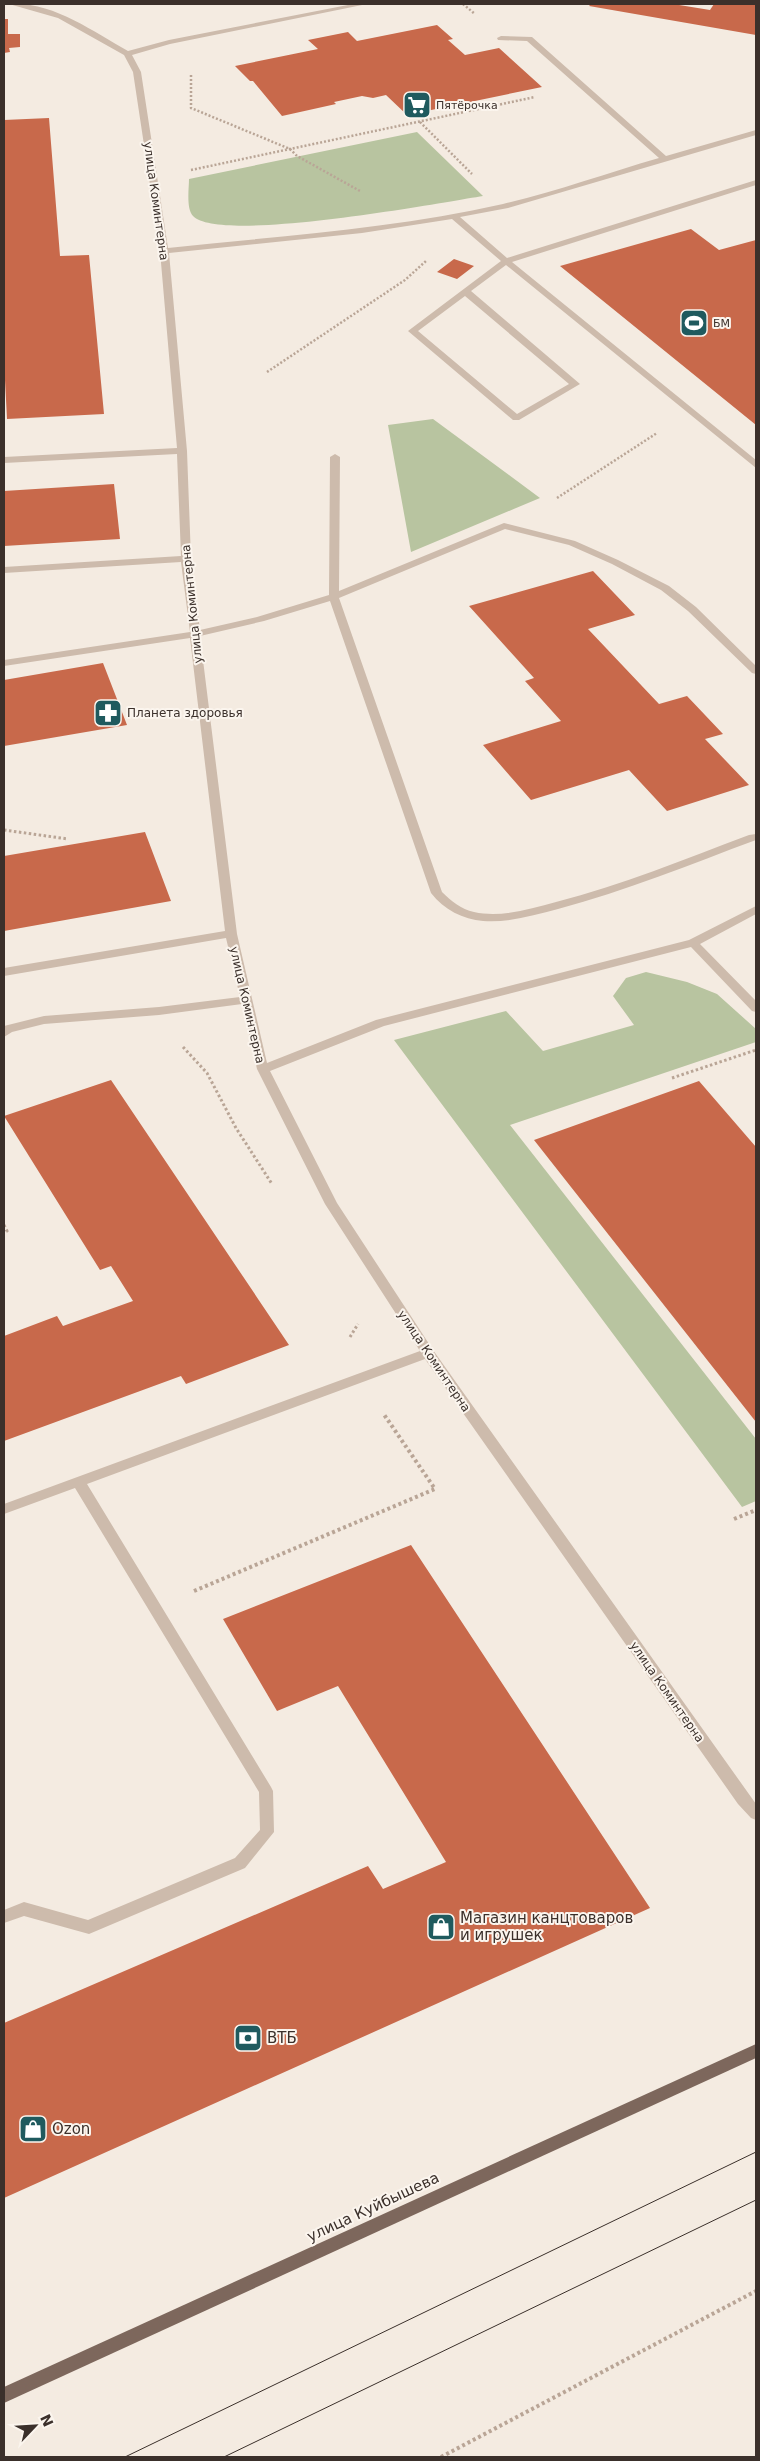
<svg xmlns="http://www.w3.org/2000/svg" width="760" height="2461" font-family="'DejaVu Sans',sans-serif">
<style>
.green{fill:#b8c4a0}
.building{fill:#c8694b}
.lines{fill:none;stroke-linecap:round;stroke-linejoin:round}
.path-far2{stroke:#b9a596;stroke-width:2.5;stroke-dasharray:2 2;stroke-linecap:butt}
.path-far1{stroke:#b9a596;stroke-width:3;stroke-dasharray:2.5 2.5;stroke-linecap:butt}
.path{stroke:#b9a596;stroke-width:4;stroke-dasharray:3 3;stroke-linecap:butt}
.minor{fill:#cdbbac;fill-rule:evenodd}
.major{fill:#7d675c;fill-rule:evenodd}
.tram{stroke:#3b302b;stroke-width:1}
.labels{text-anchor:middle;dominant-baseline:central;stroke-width:4;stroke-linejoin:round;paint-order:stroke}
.far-poi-label{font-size:11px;fill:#3b302b;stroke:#fbf5ee;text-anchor:start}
.street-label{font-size:12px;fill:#3b302b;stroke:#fbf5ee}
.poi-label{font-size:12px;fill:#3b302b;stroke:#fbf5ee;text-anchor:start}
.near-poi-label{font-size:15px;fill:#3b302b;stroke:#fbf5ee;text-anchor:start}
.near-street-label{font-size:15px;fill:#3b302b;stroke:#fbf5ee}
</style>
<rect width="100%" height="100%" fill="#f4ebe1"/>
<path class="green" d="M417,132L483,196C439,203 220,244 193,216C186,208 189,189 189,179Z
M433,419L540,498L411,552L388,425Z
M646,972L687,982L717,994L756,1029V1042L510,1125L756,1439V1501L742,1507L394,1040L506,1011L543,1051L634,1025L613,996L626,978Z"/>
<path class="building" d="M591,4H673L710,10L714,4H756V35L589,6Z
M4,19H8V34H20V47L9,48L10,52L4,53Z
M437,25L453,39L448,40L465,55L499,48L542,87L407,115L386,95L373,98L362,96L334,102L336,104L282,116L253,81H250L235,66L318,49L308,40L348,32L357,41Z
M49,118L60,256L89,255L104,414L7,419L4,361V120Z
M691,229L719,250L756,240V425L560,266Z
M454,259L474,266L457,279L437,272Z
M114,484L120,539L4,546V491Z
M593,571L635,615L588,629L659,704L687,696L723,734L705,739L749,785L667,811L629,770L531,800L483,745L561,721L525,681L534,678L469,606Z
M103,663L127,725L4,746V680Z
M145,832L171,901L4,931V856Z
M111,1080L289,1345L186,1384L181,1376L4,1441V1336L57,1316L63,1326L133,1301L111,1266L100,1270L4,1116Z
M699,1081L756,1147V1422L534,1140Z
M411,1545L650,1908L4,2198V2023L368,1866L383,1889L446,1862L338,1686L277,1711L223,1619Z"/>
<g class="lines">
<path class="path-far2" d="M463,4L475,14
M191,75V108L290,149L297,156L360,191
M420,122L472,174
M191,170L535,97
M267,372L405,280L426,261
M557,498L657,433"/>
<path class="path-far1" d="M4,830L68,839
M183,1047L207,1073L236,1128L272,1184
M672,1078L756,1050
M4,1225L7,1231L4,1232
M350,1337L358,1324"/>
<path class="path" d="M734,1519L756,1510
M194,1591L435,1489L383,1413
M441,2457L756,2291"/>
<path class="minor" d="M9,4C52,1 92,31 128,51L169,40L353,4H367L170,44L132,55L141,72L168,248C279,236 393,229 503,204C555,192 607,173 659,158L527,41L498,40L497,38L501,36L532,37L666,156L756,130V135L508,208L460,217L507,258L756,180V185L512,262L756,460V468L506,265L471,291L580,384L519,420H513L408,331L501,261L452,219L362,233L169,253L187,451L191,559L200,630L257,617L329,595L330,457L335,454L340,457L339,591L504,523L575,541L618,560L669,586L696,607L756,666V674L752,673L688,611L661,590L612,564L569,545L505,529L339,598L442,892C451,901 461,909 474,912C501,918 529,909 556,902C622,885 685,859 749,835L756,834V840C691,864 626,891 558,909C534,915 509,923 483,921C463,919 444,910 431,893L330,601L264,621L200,636L237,934L267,1063L376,1020L689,940L756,906V914L700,944L756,1001V1012L752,1011L691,947L384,1026L270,1071L337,1203L433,1350L756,1804V1820L751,1818L738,1804L425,1359L87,1484L271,1787L273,1791L274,1832L245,1868L89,1934L24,1916L4,1923V1910L24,1902L88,1920L235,1858L260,1830L259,1792L75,1488L4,1514V1504L420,1351L325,1204L257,1069L242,1004L159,1015L44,1024L12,1032L4,1037V1026L44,1016L159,1007L240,997L226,938L4,976V968L225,931L190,638L4,666V660L190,632L181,562L4,573V567L181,556L177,454L4,463V457L177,448L160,251L133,72L124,55L58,18ZM465,296L569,384L517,414L418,331Z"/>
<path class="major" d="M756,2044V2058L4,2403V2387Z"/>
<path class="tram" d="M125,2457L756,2152
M224,2457L756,2200"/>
</g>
<defs>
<symbol id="supermarket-square" viewBox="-11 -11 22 22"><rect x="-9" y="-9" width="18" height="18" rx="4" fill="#1f5a5e" stroke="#fbf5ee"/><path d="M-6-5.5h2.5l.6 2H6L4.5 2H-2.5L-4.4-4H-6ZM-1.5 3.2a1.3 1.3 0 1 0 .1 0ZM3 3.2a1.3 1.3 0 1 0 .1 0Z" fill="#fff"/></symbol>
<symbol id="stadium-square" viewBox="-11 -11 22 22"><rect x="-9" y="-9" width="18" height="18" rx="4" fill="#1f5a5e" stroke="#fbf5ee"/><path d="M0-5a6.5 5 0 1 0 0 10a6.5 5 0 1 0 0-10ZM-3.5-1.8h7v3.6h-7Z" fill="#fff"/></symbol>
<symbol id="pharmacy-square" viewBox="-11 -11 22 22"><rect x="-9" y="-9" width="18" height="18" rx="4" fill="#1f5a5e" stroke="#fbf5ee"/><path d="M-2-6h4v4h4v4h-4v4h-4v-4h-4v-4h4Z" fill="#fff"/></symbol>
<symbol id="shop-square" viewBox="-11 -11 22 22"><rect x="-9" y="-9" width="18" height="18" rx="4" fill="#1f5a5e" stroke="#fbf5ee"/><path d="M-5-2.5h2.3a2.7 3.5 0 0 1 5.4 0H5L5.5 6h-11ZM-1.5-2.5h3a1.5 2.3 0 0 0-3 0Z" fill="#fff"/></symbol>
<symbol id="bank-square" viewBox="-11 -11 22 22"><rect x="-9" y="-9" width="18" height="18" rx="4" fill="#1f5a5e" stroke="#fbf5ee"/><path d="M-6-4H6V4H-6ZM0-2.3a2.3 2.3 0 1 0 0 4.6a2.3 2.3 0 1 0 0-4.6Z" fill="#fff"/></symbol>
</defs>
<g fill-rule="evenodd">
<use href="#supermarket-square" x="401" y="89" width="32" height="32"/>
<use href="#stadium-square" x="678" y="307" width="32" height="32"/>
<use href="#pharmacy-square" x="92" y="697" width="32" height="32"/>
<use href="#shop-square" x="425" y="1911" width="32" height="32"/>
<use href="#bank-square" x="232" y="2022" width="32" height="32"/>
<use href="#shop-square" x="17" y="2113" width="32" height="32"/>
</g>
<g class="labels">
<g class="far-poi-label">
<text x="436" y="105">Пятёрочка</text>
<text x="713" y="323">БМ</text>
</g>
<g class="street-label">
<text transform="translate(156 201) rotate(82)">улица Коминтерна</text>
<text transform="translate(192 604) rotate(-96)">улица Коминтерна</text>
<text transform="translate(247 1005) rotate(77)">улица Коминтерна</text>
<text transform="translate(434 1361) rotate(56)">улица Коминтерна</text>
<text transform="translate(667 1692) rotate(55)">улица Коминтерна</text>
</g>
<g class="poi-label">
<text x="127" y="713">Планета здоровья</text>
</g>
<g class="near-poi-label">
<text x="460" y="1918">Магазин канцтоваров<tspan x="460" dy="17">и игрушек</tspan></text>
<text x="267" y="2038">ВТБ</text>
<text x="52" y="2129">Ozon</text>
</g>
<g class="near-street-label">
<text transform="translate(373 2207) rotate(-25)">улица Куйбышева</text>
</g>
</g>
<rect width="760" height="2461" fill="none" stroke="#3b302b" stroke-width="10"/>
<g transform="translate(35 2426) rotate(65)" stroke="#fbf5ee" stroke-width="4" paint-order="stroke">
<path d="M0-4L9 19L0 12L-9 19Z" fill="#3b302b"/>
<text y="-8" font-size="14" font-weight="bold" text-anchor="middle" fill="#3b302b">N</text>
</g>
</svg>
